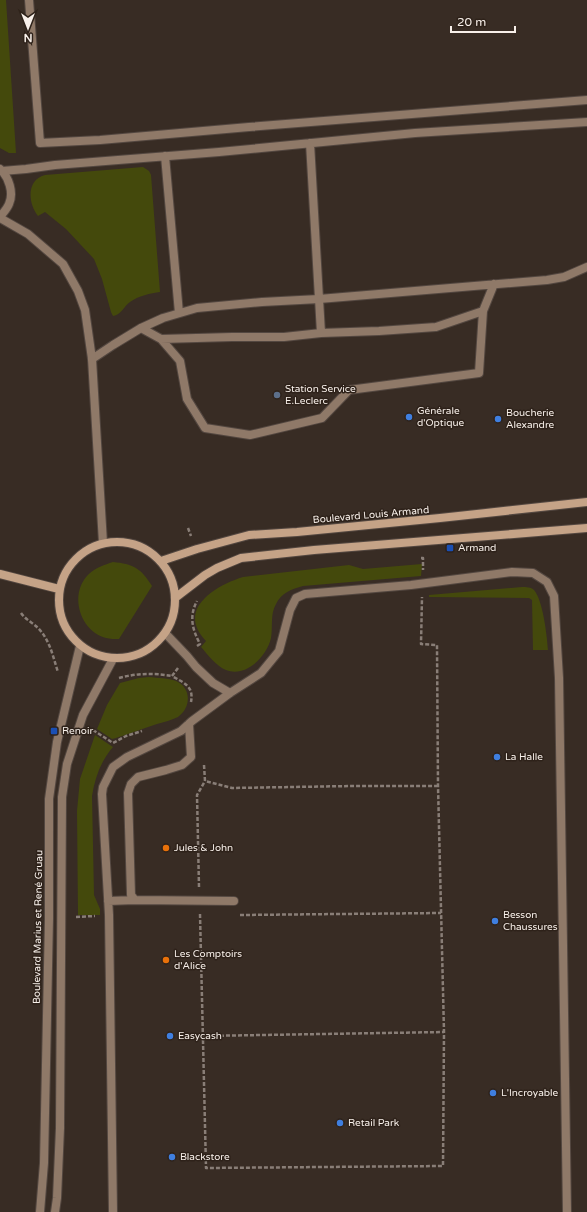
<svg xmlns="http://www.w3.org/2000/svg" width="587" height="1212" font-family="'Varela Round',sans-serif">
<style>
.green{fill:#44490c}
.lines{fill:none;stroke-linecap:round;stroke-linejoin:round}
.service-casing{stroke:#534740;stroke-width:10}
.minor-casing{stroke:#534740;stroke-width:10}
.tertiary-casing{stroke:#534740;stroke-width:10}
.secondary-casing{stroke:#534740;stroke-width:10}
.path{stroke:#897e77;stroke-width:2.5;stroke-dasharray:4 2;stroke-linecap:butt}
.service{stroke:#8f7968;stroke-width:8}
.minor{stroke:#8f7968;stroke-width:8}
.tertiary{stroke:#8f7968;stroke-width:8}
.secondary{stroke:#c5a387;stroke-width:8}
.service-dot{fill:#5c6f8a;stroke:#2e221a;stroke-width:1.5}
.shop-dot{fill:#3f7fe0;stroke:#2e221a;stroke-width:1.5}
.transit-dot{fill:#1a4fb4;stroke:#2e221a;stroke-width:1.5}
.food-dot{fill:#e8710a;stroke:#2e221a;stroke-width:1.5}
.labels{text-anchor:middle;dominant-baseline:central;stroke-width:3;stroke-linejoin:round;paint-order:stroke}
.poi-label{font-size:10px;fill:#f8f0ea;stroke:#2e221a;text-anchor:start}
.street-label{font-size:10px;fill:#f8f0ea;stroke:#2e221a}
</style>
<rect width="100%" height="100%" fill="#382c24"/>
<path class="green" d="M0,0H6L16,153H9L0,148Z
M143,167L149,171L151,175L160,292C151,293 138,296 130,302C124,306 121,315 113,316L111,312L102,279L94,259L66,229L45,212L38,216C28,203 26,180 45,175Z
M113,562C133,564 141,568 152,586L119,639C115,639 110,639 106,638C79,631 68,592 90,573C97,567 104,565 113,562Z
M422,564L421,576L303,586C292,589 281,593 276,604C270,614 273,627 271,638C267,656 246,678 226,670C216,666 208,655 201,647L206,641C176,610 214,586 243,577L349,565L363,569Z
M522,587C526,587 531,587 534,590C543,600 547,636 548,650H533L532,600L529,598L429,597V595Z
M149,677C158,678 168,678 176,681C192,688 191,708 178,717C172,720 164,722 157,724C143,729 130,733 116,738L112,739L97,729L107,705L120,683L139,678Z
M95,735L113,747C101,761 95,777 92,796L94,895L100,909V915H78L77,811L80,779Z"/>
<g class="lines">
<defs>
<path id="service" d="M29,0L40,143L100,140L249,127L587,100
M310,143L321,333
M165,156L179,313
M2,171L26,169L55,165L219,152L415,133L587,122
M141,328L161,339L232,337H284L321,333L379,331L436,327L483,311L494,284
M161,339L180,361L187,399L205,428L250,435L322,418L349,390L479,373L483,311
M92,359L113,345L141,328L163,318L197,308L262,302L319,299L547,280L564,277L587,267
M165,633L187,656L196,667L213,683L230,693
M189,724L191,757L182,765L166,770L138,777L131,784L128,793L131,895L135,900L234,901
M108,901L135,900
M113,1212L109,915L102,794L103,787L113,767L127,757L181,731L192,721L230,693L261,673L279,651L290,610L296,598L305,594L411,585L512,572L533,573L547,582L554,596L559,678L567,1212"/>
<path id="minor" d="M0,169C9,177 14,193 9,204C7,209 3,213 0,217
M0,218L28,234L63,264L78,291L85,310L92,359L103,543"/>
<path id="tertiary" d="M40,1212L44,1163L49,918V799L57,742L80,646
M55,1212L57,1198L60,1128L62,797L67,764L83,715L113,659"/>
<path id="secondary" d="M59 600a58 58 0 1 1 116 0a58 58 0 1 1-116 0Z
M161,561L197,549L249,535L297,532L440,518L587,502
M0,574L59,589
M175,598L205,575L217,568L241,558L314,550L587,528"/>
</defs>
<use href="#service" class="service-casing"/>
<use href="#minor" class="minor-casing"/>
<use href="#tertiary" class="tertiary-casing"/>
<use href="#secondary" class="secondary-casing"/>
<path class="path" d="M188,528L191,536
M421,558H423V570
M21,613C26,620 33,623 38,628C50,640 53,657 58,672
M197,646L200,644C192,629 189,616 197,601
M178,668L172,676C184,683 194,686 191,702
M119,678C137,673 155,673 172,676
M93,730L113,743L126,736L142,731
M204,765L205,781L232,788L352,786H438
M199,887L197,795L205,781
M200,914L206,1168L443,1166L444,1032L438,786L437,645L421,644L422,597
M240,915L441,913
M76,917L95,916
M202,1036L444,1032"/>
<use href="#service" class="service"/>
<use href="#minor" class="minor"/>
<use href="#tertiary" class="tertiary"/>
<use href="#secondary" class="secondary"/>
</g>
<circle class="service-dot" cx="277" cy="395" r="4"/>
<g class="shop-dot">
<circle cx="409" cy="417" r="4"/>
<circle cx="498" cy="419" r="4"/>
<circle cx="497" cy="757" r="4"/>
<circle cx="495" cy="921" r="4"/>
<circle cx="170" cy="1036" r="4"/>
<circle cx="493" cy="1093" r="4"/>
<circle cx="340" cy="1123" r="4"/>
<circle cx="172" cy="1157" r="4"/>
</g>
<g class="transit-dot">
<rect x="446" y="544" width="8" height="8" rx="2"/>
<rect x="50" y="727" width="8" height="8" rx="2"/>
</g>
<g class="food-dot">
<circle cx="166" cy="848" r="4"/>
<circle cx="166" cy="960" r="4"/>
</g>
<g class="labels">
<g class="poi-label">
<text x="285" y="389">Station Service<tspan x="285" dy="12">E.Leclerc</tspan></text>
<text x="417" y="411">Générale<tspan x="417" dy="12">d'Optique</tspan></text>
<text x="506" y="413">Boucherie<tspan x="506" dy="12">Alexandre</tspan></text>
<text x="458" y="548">Armand</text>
<text x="62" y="731">Renoir</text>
<text x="505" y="757">La Halle</text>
<text x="174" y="848">Jules &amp; John</text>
<text x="503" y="915">Besson<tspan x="503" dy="12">Chaussures</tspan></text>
<text x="174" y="954">Les Comptoirs<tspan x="174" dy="12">d'Alice</tspan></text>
<text x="178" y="1036">Easycash</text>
<text x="501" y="1093">L'Incroyable</text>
<text x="348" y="1123">Retail Park</text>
<text x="180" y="1157">Blackstore</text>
</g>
<g class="street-label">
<text transform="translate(371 515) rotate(-5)">Boulevard Louis Armand</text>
<text transform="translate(38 927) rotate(-89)">Boulevard Marius et René Gruau</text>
</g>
</g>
<g transform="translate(28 28) rotate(180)" stroke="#2e221a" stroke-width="3" paint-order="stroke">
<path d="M0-3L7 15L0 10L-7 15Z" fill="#f8f0ea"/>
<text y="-6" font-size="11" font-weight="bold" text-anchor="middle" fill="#f8f0ea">N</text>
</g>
<path d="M451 26v6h64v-6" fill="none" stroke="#f8f0ea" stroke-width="2"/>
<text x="457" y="26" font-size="12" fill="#f8f0ea" stroke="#2e221a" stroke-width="3" paint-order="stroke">20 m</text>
</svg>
